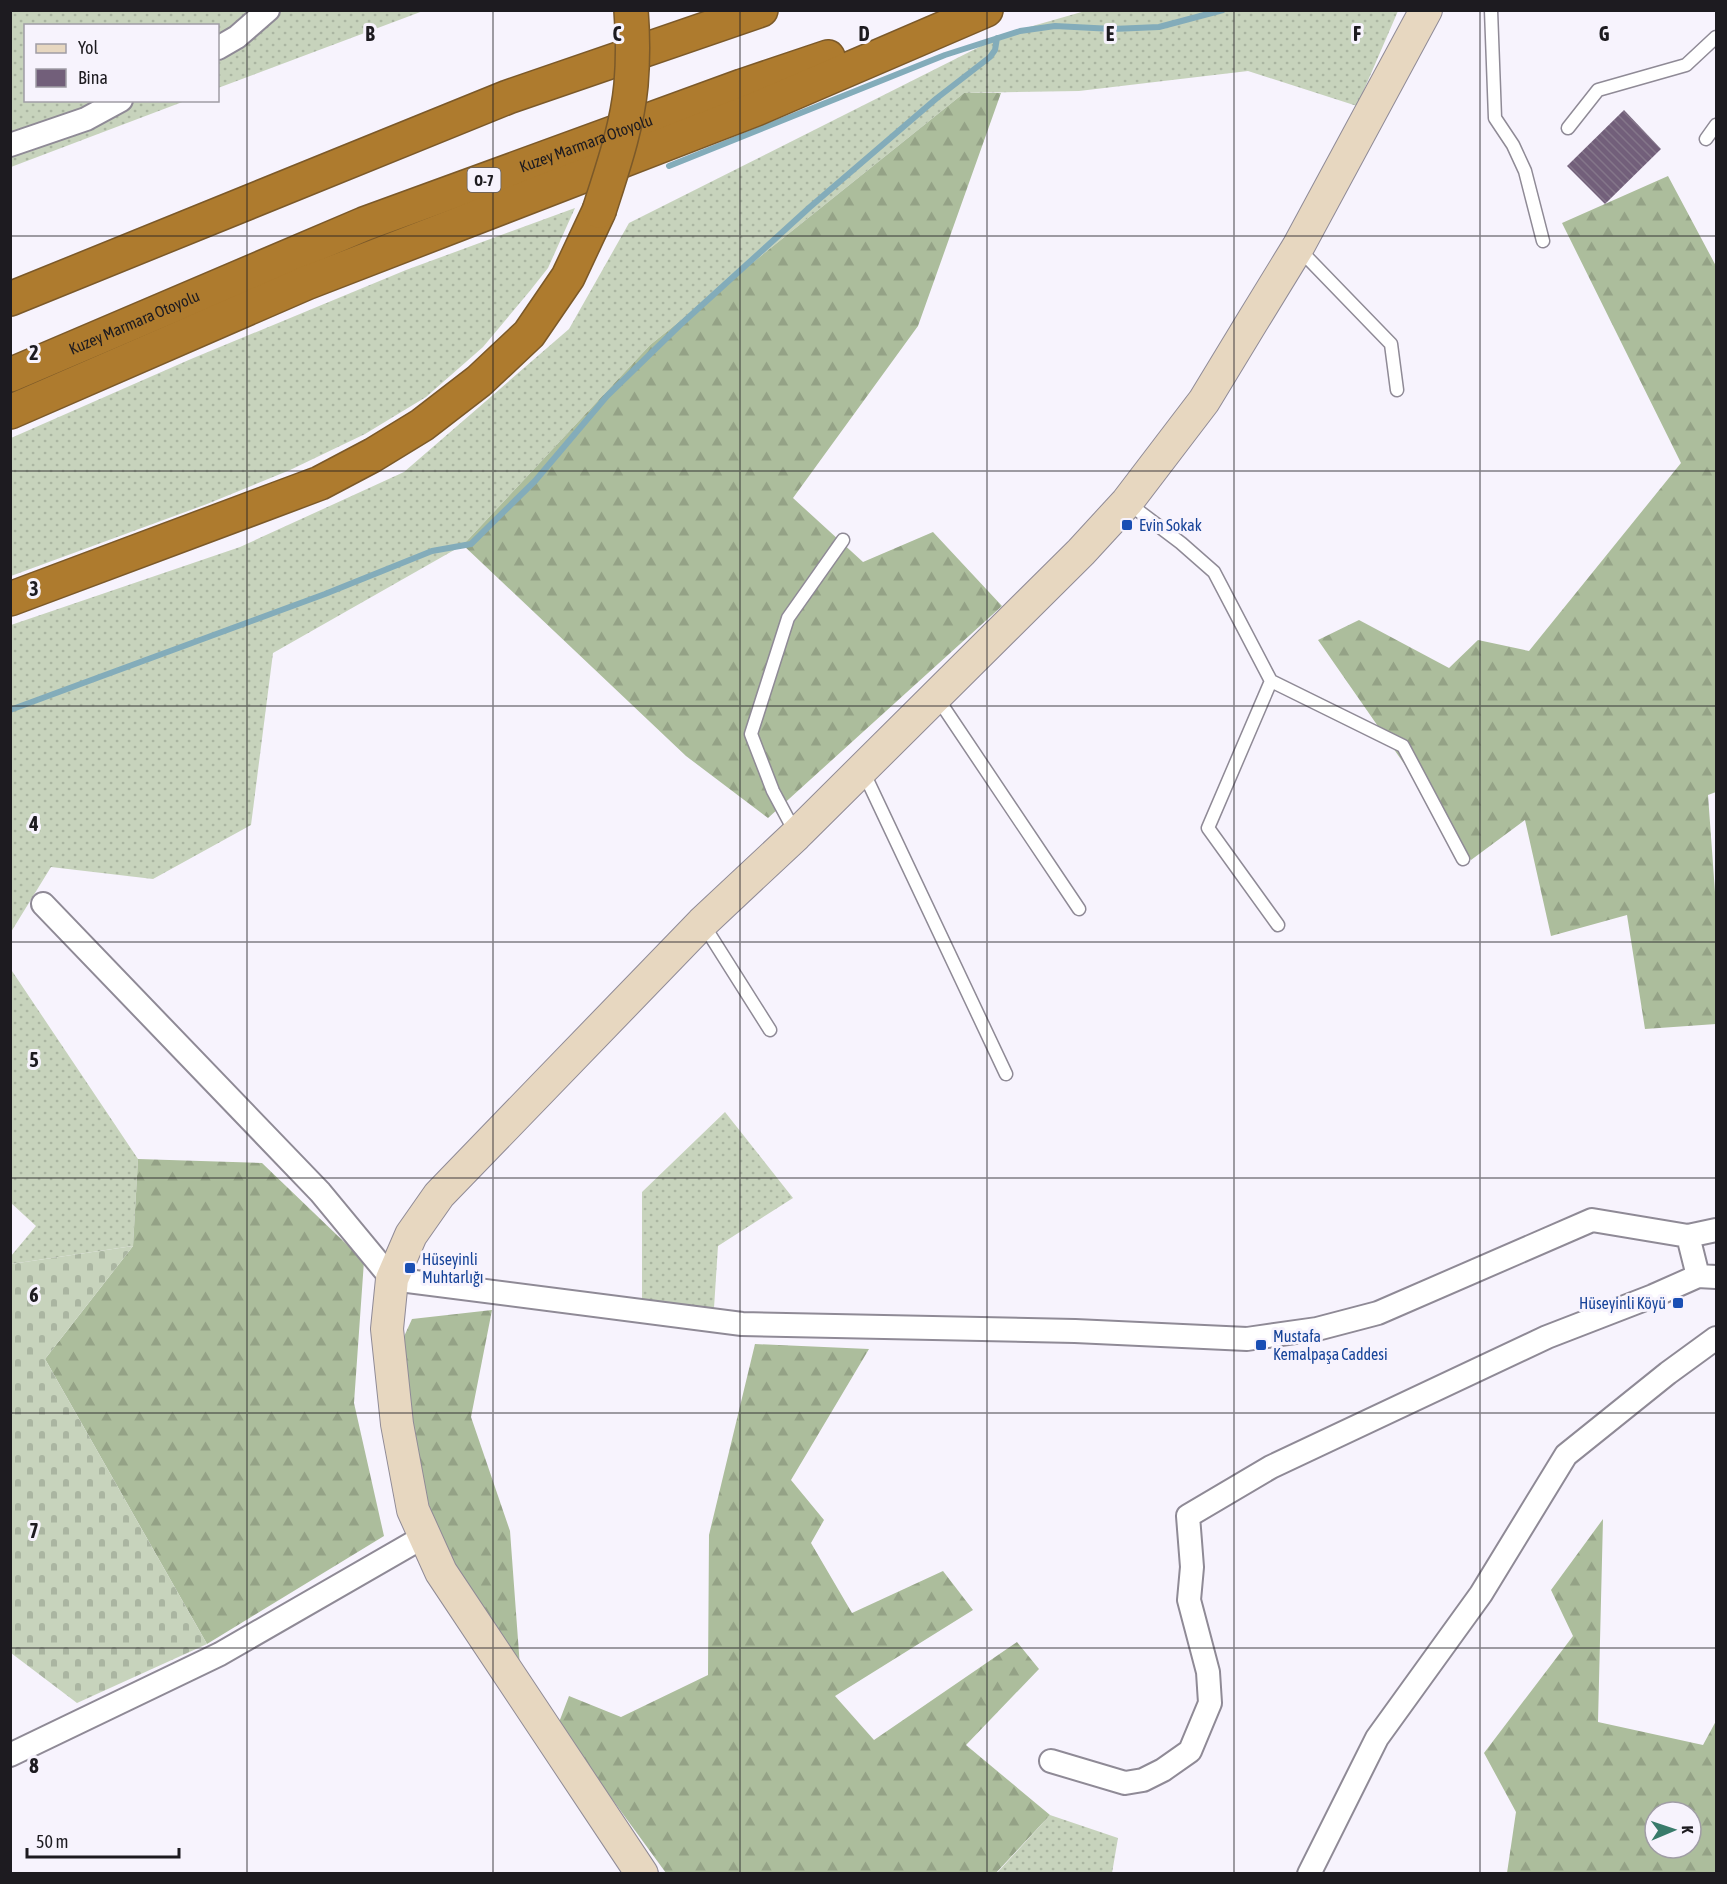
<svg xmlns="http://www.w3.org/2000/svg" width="1727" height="1884" font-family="'Asap Condensed',sans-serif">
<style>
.grass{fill:url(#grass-dots)}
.forest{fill:url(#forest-firs);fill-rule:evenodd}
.cemetery{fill:url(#cemetery-stones)}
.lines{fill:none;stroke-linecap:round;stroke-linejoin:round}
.stream{stroke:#83acba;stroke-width:6}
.building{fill:url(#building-back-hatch)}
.service-casing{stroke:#8f8a96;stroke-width:15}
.minor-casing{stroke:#8f8a96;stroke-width:26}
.secondary-casing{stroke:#8f8a96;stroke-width:34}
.motorway-casing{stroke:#7b5929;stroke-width:36}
.service{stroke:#fff;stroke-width:12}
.minor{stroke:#fff;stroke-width:22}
.secondary{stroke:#e7d7c0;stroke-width:32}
.motorway{stroke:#ae7b2e;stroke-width:33}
.motorway-bridge-casing{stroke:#7b5929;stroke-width:36;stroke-linecap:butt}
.motorway-bridge{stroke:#ae7b2e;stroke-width:33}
.grid{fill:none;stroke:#1d1b20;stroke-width:1.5;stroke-opacity:0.55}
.transit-dot{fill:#1a4fb4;stroke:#f7f3fd;stroke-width:2}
.labels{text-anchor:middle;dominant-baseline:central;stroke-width:6;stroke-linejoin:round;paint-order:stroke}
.shield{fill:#f7f3fd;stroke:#5e5c62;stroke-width:1.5}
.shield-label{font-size:15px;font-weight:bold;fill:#1d1b20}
.street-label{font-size:16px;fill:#1d1b20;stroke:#f7f3fd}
.transit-label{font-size:16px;fill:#164399;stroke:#f7f3fd;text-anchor:start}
.grid-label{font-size:20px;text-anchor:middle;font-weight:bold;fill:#1d1b20;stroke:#f7f3fd;stroke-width:6;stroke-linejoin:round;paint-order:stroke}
</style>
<defs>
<pattern id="grass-dots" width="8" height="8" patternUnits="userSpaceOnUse" patternTransform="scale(1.5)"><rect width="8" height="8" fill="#c7d3bc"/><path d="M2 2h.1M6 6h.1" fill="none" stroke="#aab5a1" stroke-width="1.8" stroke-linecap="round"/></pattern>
<pattern id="forest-firs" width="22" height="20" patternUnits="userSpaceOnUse" patternTransform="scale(1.5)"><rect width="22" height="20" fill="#acbd9c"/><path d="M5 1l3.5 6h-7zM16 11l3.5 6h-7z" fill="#94a286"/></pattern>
<pattern id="cemetery-stones" width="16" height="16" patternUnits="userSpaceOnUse" patternTransform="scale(1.5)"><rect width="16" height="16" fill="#c7d3bc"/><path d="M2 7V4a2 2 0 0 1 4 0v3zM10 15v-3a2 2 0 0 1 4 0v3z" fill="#aab5a1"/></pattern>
<pattern id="building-back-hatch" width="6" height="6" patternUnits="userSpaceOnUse" patternTransform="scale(1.5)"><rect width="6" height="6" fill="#725f7a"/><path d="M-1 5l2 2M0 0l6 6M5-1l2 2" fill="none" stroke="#84768a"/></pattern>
</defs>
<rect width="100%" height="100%" fill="#f7f3fd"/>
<path class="grass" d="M10,11H423L218,88V26H26V100L185,101L11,167Z
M1085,11H1398L1357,106L1248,71L1079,91L964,93L650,345L463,545L273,653L251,825L153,879L51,867L11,932V625L240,547L404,472L569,329L629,223L1005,34Z
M575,208L548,268L529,292L483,347L426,397L365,434L290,470L207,504L11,576V438L191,359L406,270Z
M10,968L138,1159L133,1246L11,1264V1256L36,1226L11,1203Z
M725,1112L793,1198L718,1246L714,1308L642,1302V1192Z
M1050,1815L1118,1838L1112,1873L996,1874Z"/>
<path class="forest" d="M964,93H1001L918,326L793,498L863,562L933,532L1002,606L768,818L686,756L463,545L650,345Z
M1668,176L1716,266V792L1708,795L1716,906V1024L1645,1029L1627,915L1551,936L1525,820L1471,860L1318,640L1359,620L1449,668L1478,640L1529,651L1681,463L1562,223Z
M138,1159L262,1163L364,1261L354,1403L384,1536L207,1644L45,1359L133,1246Z
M492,1310L471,1417L510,1531L520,1667L440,1545L391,1365L412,1319Z
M755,1344L869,1349L791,1480L824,1520L811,1543L852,1613L943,1571L973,1610L835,1696L874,1740L1017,1642L1039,1669L966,1745L1050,1815L996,1873H666L558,1725L569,1696L621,1717L708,1675L709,1535Z
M1603,1519L1598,1722L1703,1745L1716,1721V1873H1507L1516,1812L1484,1753L1573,1636L1551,1590ZM1655,1812H1691V1848H1655Z"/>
<path class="cemetery" d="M133,1246L45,1359L207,1644L77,1703L11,1653V1264Z"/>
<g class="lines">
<path class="stream" d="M669,166L945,55L1020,31L1055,26L1113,29L1159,27L1223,10
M10,710L325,594L432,551L471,544L535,481L607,396L679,326L810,207L937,98L990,57L995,50L997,38"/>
</g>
<path class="building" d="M1624,110L1661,149L1605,204L1567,166Z"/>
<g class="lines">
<defs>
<path id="service" d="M1491,10L1495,118L1513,145L1525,171L1543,241
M1568,128L1598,90L1686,65L1716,37
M1706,139L1716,125
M1299,249L1391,344L1397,390
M1128,503L1181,543L1214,572L1271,681L1403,746L1463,859
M1271,681L1208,828L1278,925
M936,696L1079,909
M863,771L1006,1074
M796,834L773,791L751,734L788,618L843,540
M703,924L770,1030"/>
<path id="minor" d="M218,48L237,37L268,10
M10,145L86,119L121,100
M43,904L320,1192L392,1279L742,1324L1075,1331L1247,1339L1317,1329L1378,1313L1592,1220L1688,1236L1716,1230
M1688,1236L1698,1276L1716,1277
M10,1755L220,1654L425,1536
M1051,1761L1125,1783L1143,1780L1163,1770L1190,1751L1210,1703L1208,1672L1189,1600L1192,1567L1188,1516L1271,1467L1547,1337L1653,1296L1698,1276
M1309,1874L1377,1738L1481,1594L1566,1455L1668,1373L1716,1338"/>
<path id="secondary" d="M642,1874L441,1572L413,1510L397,1424L387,1329L392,1279L411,1235L439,1195L702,923L796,835L1081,552L1127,502L1204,401L1252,322L1298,247L1426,10"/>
<g id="motorway">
<path d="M10,299L508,97L761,10"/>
<path id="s1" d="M10,375L364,224L742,86L828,57"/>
<path d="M10,412L306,283L756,109L986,10"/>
<path d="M10,599L320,483L373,455L422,425L479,381L529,334L568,277L599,211"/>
</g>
</defs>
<use href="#service" class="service-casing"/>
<use href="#minor" class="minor-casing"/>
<use href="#secondary" class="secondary-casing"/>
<use href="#motorway" class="motorway-casing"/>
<use href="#service" class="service"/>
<use href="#minor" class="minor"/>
<use href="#secondary" class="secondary"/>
<use href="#motorway" class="motorway"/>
<defs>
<path id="motorway-bridge" d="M599,211C612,170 627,128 631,85C633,61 633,35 631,10"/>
</defs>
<use href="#motorway-bridge" class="motorway-bridge-casing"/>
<use href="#motorway-bridge" class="motorway-bridge"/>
</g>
<path class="grid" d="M247,10V1874M493,10V1874M740,10V1874M987,10V1874M1234,10V1874M1480,10V1874M10,236H1716M10,471H1716M10,706H1716M10,942H1716M10,1178H1716M10,1413H1716M10,1648H1716"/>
<g class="transit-dot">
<rect x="1121" y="519" width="12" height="12" rx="3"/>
<rect x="404" y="1262" width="12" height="12" rx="3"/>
<rect x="1672" y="1297" width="12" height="12" rx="3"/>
<rect x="1255" y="1339" width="12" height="12" rx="3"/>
</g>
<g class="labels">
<rect class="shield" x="467.5" y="168" width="33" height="24" rx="4.5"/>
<g class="shield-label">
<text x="484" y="180">O-7</text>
</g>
<g class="street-label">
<text stroke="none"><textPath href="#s1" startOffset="621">Kuzey Marmara Otoyolu</textPath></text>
<text stroke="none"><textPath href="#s1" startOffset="135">Kuzey Marmara Otoyolu</textPath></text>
</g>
<g class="transit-label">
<text x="1139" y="525">Evin Sokak</text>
<text x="422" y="1259">Hüseyinli<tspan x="422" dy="18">Muhtarlığı</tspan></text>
<text x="1666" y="1303" text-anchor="end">Hüseyinli Köyü</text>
<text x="1273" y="1336">Mustafa<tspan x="1273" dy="18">Kemalpaşa Caddesi</tspan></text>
</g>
</g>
<g class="grid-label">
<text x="370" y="41">B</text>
<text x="617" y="41">C</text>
<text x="864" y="41">D</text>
<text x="1110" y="41">E</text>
<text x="1357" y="41">F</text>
<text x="1604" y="41">G</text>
<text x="34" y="360">2</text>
<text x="34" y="596">3</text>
<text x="34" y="831">4</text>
<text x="34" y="1067">5</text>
<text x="34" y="1302">6</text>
<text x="34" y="1538">7</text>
<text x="34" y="1773">8</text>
</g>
<rect width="1727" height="1884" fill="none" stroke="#1d1b20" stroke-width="24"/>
<rect x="24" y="24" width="195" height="78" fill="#f7f3fd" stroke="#a09da5" stroke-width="1.5"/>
<rect x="36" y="44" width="30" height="9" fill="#e7d7c0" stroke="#a09da5" stroke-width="1.5"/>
<text x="78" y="54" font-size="18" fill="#1d1b20">Yol</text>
<rect x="36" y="69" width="30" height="18" fill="#725f7a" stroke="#a09da5" stroke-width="1.5"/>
<text x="78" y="84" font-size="18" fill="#1d1b20">Bina</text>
<g transform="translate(1673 1830) rotate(88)"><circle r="28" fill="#f7f3fd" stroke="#a09da5" stroke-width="1.5"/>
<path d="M0-4.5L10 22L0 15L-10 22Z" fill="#397b6b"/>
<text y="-9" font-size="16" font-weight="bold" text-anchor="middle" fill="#1d1b20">K</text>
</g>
<path d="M27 1848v9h152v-9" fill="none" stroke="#1d1b20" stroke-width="3"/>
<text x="36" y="1848" font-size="18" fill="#1d1b20" stroke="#f7f3fd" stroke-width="4.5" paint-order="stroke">50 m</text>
</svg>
